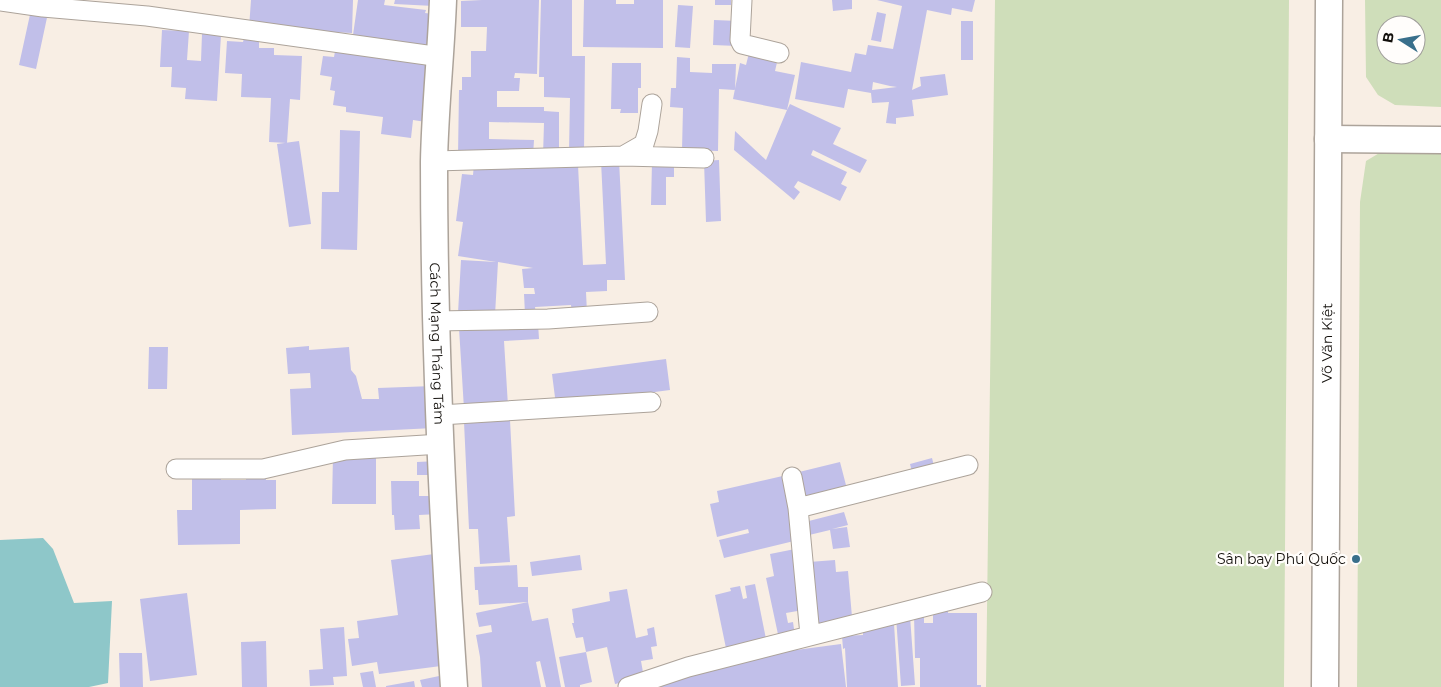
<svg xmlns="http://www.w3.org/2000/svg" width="1441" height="687" font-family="Montserrat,sans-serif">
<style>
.green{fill:#cfdeba;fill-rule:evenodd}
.water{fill:#8ec7c9}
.building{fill:#c1bfe9;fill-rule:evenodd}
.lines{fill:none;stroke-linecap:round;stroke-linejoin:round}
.street-casing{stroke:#aca39a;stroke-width:21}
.secondary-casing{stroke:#aca39a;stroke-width:29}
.street{stroke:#fff;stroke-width:19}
.secondary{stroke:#fff;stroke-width:26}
.poi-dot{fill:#396f8b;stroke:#fffdfb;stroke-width:2}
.labels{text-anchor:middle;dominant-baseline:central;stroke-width:4.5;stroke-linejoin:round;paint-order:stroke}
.street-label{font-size:14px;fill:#120f0b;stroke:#fffdfb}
.poi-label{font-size:14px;fill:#120f0b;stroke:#fffdfb;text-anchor:end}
</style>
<rect width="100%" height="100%" fill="#f8eee4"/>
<path class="green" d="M995,0H1289L1284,687H986Z
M1365,0H1441V107L1395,105L1378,95L1366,77ZM1386,25H1416V55H1386Z
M1386,149L1441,150V687H1357L1360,202L1366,161Z"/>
<path class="water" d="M43,538L53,549L74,603L112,601L108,683L89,687H0V540Z"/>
<path class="building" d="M251,0H353L352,33L249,28Z
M358,0H385L384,5L426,10L425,13L441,15L436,52L352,42Z
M395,0H435L434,6L394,4Z
M482,0H539L537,74L515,73L514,78H520L519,91H497V107H544V111L559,112V156H543L544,123L489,122V139L534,140L533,156L458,155L459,90H462V77H471V51H486L487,27H461V1Z
M541,0H572V56H585L584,152H569L570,98L544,97V77H539Z
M584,0H616V4H634V0H663V48L583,47Z
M715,0H731V5H715Z
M832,0H852V9L833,11Z
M877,0H975L972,12L952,8L951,15L927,10L912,90L921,86L920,77L945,74L948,95L912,100L914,116L896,118V124L886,123L889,102L872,103L871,93L848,89L844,108L795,99L801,62L851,72L855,53L866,55L868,45L893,49L902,6ZM873,82L890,86L897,87L872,90Z
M678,5L693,6L690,48L675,47Z
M31,10L48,13L36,69L19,65Z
M877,12L886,14L881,42L871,40Z
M714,20L738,21L737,46L713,45Z
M961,21H973V60H961Z
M162,30L189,31L187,60L201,61L202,34L221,35L217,101L185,99L186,88L171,87L172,67H160Z
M244,38L259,39V48H274V55L302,56L300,100L290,99L287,143L269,142L271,98L241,97L242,74L225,73L227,41L243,42Z
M336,46L434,58L426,122L413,120L411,138L381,134L383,117L346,112V107L333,105L335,91L330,90L332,77L320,75L323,56L334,57Z
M750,49L779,54L775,71L795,75L787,110L790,104L841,128L833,144L867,160L860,173L813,150L811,155L847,172L841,184L847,187L840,201L798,181L794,187L800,192L794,200L734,150L735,131L766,160L787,110L733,99L740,63L746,65Z
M677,57L690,58V72L712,73V64H736L735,90L719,89L718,151L682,150L683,108L670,107L671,88H676Z
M612,63H641V88H638V113H620L621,109H611Z
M340,130L360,131L357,250L321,249L322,192H339Z
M299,141L311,224L289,227L277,144Z
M619,160L625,280H607V291L586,292L587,313L572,314L571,305L535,307L536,314H525L524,294H535L534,288H524L522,269L533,268L498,262L495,315L458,313L461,260L496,262L458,256L463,222L456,221L462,174L473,175L474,164L578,165L583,265L606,264L601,161Z
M719,160L721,221L706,222L704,161Z
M652,162H674V177H666V205H651Z
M538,323L539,339L504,341L508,406L464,409L459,328Z
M309,346V350L349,347L351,370L356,376L362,399H379L378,388L433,386L434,428L292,435L290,389L311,388L310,373L288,374L286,348Z
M149,347H168L167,389H148Z
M666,359L670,390L556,405L552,374Z
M510,420L515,516L507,517L510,562L480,564L478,529H469L464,422Z
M333,455L376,456V504H332Z
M932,458L935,470L913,476L910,464Z
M438,461V475H417V462Z
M840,462L847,489L801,501L795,473Z
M246,470H266V480H276V509L240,510V544L178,545L177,510H192V473L221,472V480H246Z
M787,475L797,518L789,520L794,541L724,558L719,540L749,533L748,529L717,537L710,504L719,502L717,491Z
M391,481H419V496H439V514L419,515L420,529L395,530L394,515H392Z
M844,512L848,525L832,529L847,527L850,547L833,549L830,530L805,536L801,523Z
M795,549L803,610L786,613L788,623L793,622L795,636L779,639L766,578L774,576L770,554Z
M441,553L443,569L433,571L436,595L441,666L379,674L377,662L352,666L348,639L359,638L357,621L398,615L391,560Z
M580,555L582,570L532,576L530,562Z
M835,560L836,572L848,571L852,617L840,618V623L814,625L809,562Z
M517,565L518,587H528V602L532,621L548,618L561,687H546L540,661L536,662L541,687H482L480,657L476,635L492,632L491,625L479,627L476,613L528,602L479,605L478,590H475L474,567Z
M755,584L767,644L727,653L715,595L731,591L730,588L740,586L743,599L747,598L745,586Z
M627,589L636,638L648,635L647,629L654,627L657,646L651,647L653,659L641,661L644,678L615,684L607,647L586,652L592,682L580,685V687H565L559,657L586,652L583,637L576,638L572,623H574L572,609L610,601L609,592Z
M187,593L197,675L150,681L140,599Z
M933,608H948V613H977V685H981V687H920V658H915L914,614H924V623H933Z
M910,616L915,685L901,686L896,617Z
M894,624L898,687H847L845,648L843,649L842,636L863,635V626Z
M344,627L347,676L333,677L334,685L310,686L309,670L323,669L320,629Z
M266,641L267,687H242L241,642Z
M841,644L846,687H662V682L678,673L735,665V658Z
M119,653H142L143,687H120Z
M373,671L376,687H363L360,673Z
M444,675L446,687H422L420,680Z
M414,681L415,687H386V686Z"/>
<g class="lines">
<defs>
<path id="street" d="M742,0L740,40L742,44L779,53
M0,1L43,7L147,16L441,57
M623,156L644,144L648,131L652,104
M434,161L623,156L704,158
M436,321L548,319L648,312
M440,415L651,402
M176,469H263L345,450L441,444
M792,477L798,508L810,635
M798,508L968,465
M628,687L688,667L982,592"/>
<g id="secondary">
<path id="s1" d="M443,0C441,54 435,108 434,162C434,337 442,512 454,687"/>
<path d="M1328,139L1441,140"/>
<path id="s2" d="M1325,687L1329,0"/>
</g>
</defs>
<use href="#street" class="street-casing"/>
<use href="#secondary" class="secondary-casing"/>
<use href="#street" class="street"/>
<use href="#secondary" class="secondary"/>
</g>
<circle class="poi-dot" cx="1356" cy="559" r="5"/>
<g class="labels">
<g class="street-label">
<text stroke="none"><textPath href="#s1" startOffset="344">Cách Mạng Tháng Tám</textPath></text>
<text stroke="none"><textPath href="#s2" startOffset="344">Võ Văn Kiệt</textPath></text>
</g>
<g class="poi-label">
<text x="1346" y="559">Sân bay Phú Quốc</text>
</g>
</g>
<g transform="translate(1401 40) rotate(281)"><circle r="24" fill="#fffdfb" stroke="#a09e9b"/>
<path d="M0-4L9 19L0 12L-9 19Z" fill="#396f8b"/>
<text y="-8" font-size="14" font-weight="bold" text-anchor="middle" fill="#120f0b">B</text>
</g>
</svg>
